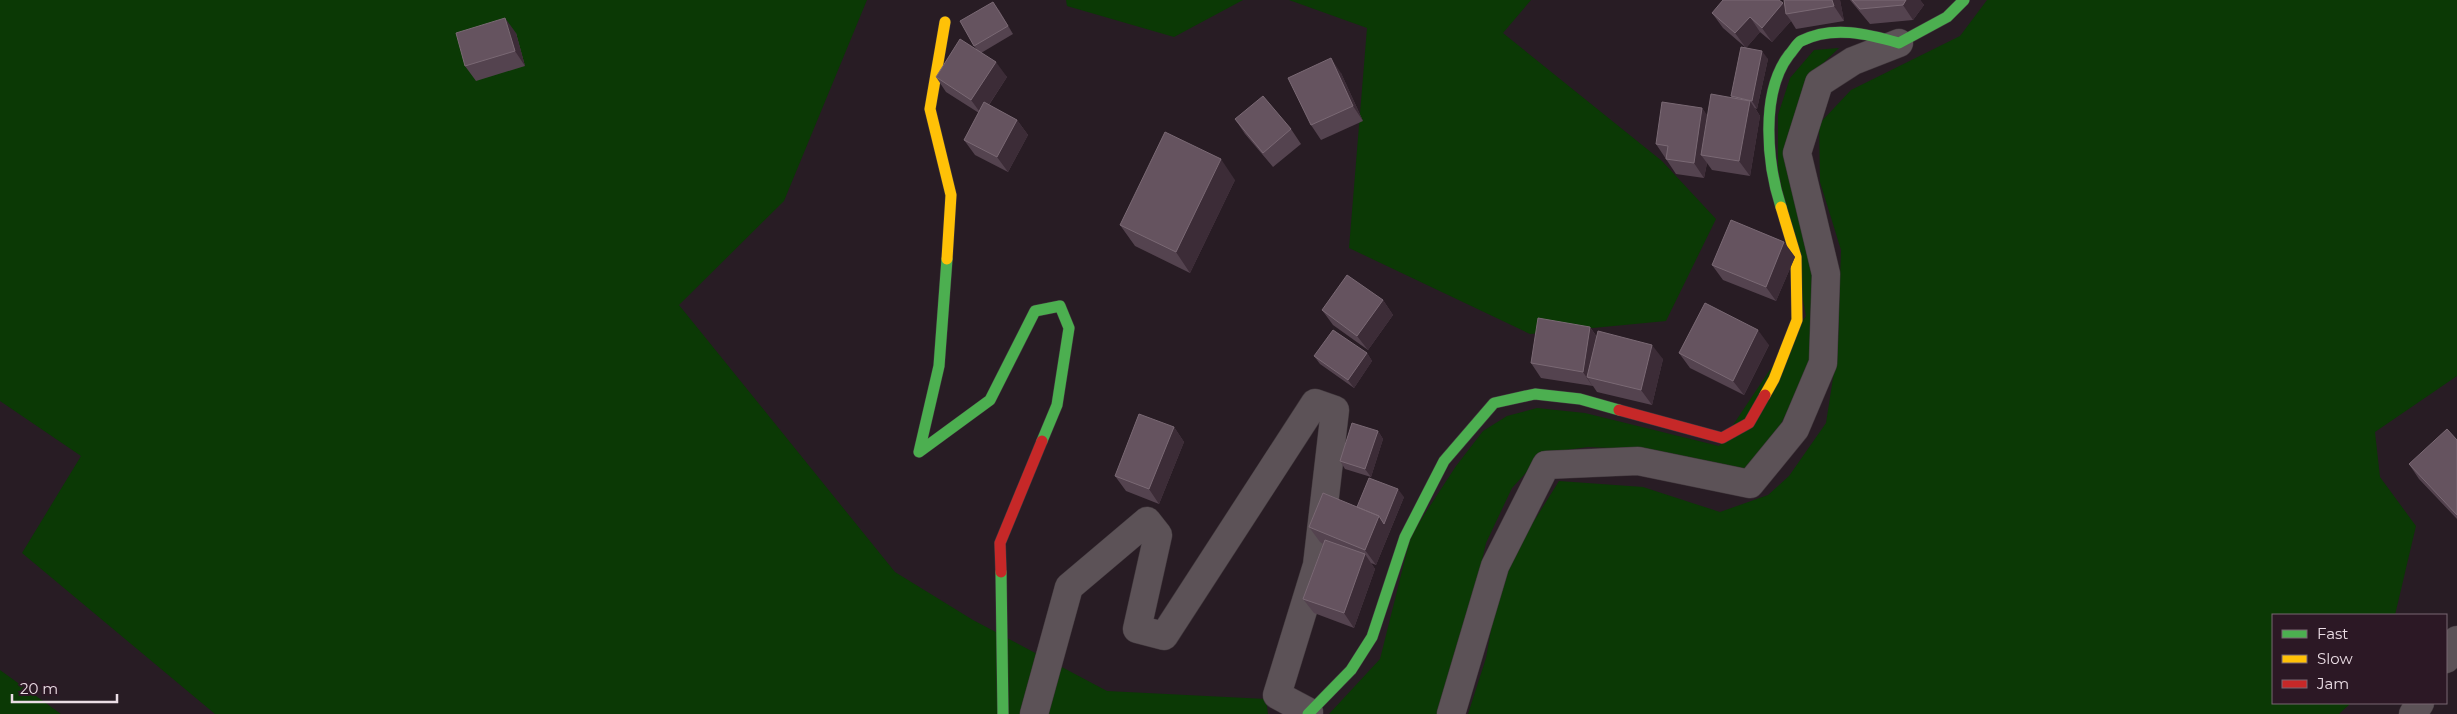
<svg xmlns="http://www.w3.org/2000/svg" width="2457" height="714" font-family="Montserrat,sans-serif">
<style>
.green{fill:#0b3905}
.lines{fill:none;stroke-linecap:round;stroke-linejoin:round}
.street-casing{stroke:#40373c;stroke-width:29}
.fast-casing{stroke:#40373c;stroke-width:12}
.slow-casing{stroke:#40373c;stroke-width:12}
.jam-casing{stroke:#40373c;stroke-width:12}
.street{stroke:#5c5257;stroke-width:28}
.fast{stroke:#4caf50;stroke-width:11}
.slow{stroke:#ffc107;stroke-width:11}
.jam{stroke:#c62828;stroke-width:11}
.wall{fill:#54434f}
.shaded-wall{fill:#3c2c37}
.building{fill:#65535f;stroke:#7a6974}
</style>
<rect width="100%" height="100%" fill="#281c24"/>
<path class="green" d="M0,0H867L784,201L679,305L895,572L973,620L1107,691L1266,699L1268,714H215L22,553L81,456L0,401Z
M1066,0H1243L1174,37L1067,6Z
M1289,0H1531L1503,33L1662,161L1716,219L1666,321L1530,334L1349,248L1367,28Z
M1987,0H2457V376L2375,432L2380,477L2416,526L2395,615H2273V703H2351L2339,714H1468L1486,658L1501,574L1559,481L1643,487L1720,512L1768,495L1789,476L1826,423L1838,346L1841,250L1820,182L1819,124L1851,90L1960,36Z
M1839,48L1813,73L1802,100L1816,264L1819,329L1808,369L1773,440L1760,459L1739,471L1638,449L1588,447L1544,453L1512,488L1486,543L1447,714H1329L1380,659L1411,535L1456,466L1483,431L1507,416L1537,408L1585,413L1719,446L1806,316L1778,168V115L1790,78L1814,50Z
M0,670L61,714H0Z"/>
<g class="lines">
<defs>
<path id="street" d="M2446,659L2457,640
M1034,714L1069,587L1147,521L1158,535L1137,629L1164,636L1315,403L1335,410L1317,565L1277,695L1309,712
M1451,714L1495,566L1546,465L1638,461L1750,484L1795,429L1823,363L1826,274L1797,153L1819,83L1853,61L1899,43
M2413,714L2420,703"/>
<path id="fast" d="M1781,207C1767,164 1760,93 1789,55C1793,51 1797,43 1801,41C1833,25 1868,34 1899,43L1947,17L1964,0
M947,259L939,366L919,452L990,400L1035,311L1060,306L1069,328L1057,405L1042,441
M1001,572L1003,714
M1308,714L1351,670L1372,637L1405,537L1444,461L1494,403L1535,394L1580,399L1619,410"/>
<path id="slow" d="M945,22L930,109L951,195L947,259
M1765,395L1774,379L1797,320L1796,257L1781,207"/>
<path id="jam" d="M1619,410L1722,438L1749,423L1765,395
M1001,572L1000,543L1042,441"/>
</defs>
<use href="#street" class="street-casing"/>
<use href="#fast" class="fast-casing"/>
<use href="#slow" class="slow-casing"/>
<use href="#jam" class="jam-casing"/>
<use href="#street" class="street"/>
<use href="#fast" class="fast"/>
<use href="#slow" class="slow"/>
<use href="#jam" class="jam"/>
</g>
<path class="wall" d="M1784,0H1840L1844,21L1796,29L1791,21L1772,42L1760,32L1746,48L1768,59L1757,109L1755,108L1760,116L1750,176L1712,170L1707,163L1704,178L1676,174L1656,144L1702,108L1707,116L1732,98L1731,96L1745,47L1723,28L1712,13L1784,6Z
M1850,0H1920L1924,5L1913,20L1870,24Z
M999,10L1013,34L981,53L1007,77L989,105L1017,120L1028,135L1008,172L975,155L964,140L979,113L946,92L936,77L977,50L974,46Z
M516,33L525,66L476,81L465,66Z
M1341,73L1363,121L1321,140L1311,125Z
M1235,119L1291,129L1301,144L1273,167L1245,134Z
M1235,180L1190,273L1135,246L1120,225Z
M1784,242L1795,257L1776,301L1723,280L1712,265Z
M1383,300L1393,315L1368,350L1333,325L1322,310Z
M1590,327L1597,337L1663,359L1652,405L1597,392L1593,386L1541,378L1531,363Z
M1769,345L1744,395L1690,368L1679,353Z
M1367,353L1372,361L1354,388L1320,364L1314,356Z
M1174,427L1184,442L1159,504L1126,491L1115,476Z
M1378,431L1383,439L1371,477L1345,469L1340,461Z
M2457,440V519L2419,479L2409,464Z
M1404,497L1376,565L1371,563L1375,569L1354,628L1314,613L1303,599L1323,544L1320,542L1309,527L1357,507Z"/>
<path class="shaded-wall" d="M1832,0H1840L1844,21L1834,6Z
M1906,0H1920L1924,5L1913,20L1903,5Z
M993,2L999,10L1013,34Z
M1783,3L1790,13L1786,14L1791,21L1772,42L1762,28Z
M1750,17L1760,32L1746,48L1735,33Z
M505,18L516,33L525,66L515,51Z
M1762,51L1768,59L1757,109L1752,101Z
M1331,58L1341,73L1363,121L1353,106Z
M996,62L1007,77L982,115L971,100Z
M1750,101L1760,116L1750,176L1739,161Z
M1702,108L1713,123L1701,155L1707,163L1704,178L1694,163Z
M1017,120L1028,135L1008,172L997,157Z
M1221,159L1235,180L1190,273L1176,252Z
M1784,242L1795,257L1776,301L1766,287Z
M1383,300L1393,315L1368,350L1357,336Z
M1590,327L1600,342L1587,377L1593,387L1583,372Z
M1758,330L1769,345L1744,395L1733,381Z
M1652,345L1663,359L1652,405L1641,390Z
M1367,353L1372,361L1354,388L1348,380Z
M1174,427L1184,442L1159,504L1149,489Z
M1378,431L1383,439L1371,477L1365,469Z
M1398,489L1404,497L1376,565L1365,550L1379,516Z
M1365,554L1375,569L1354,628L1344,613Z"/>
<path class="building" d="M1723,0H1779L1783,3L1762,28L1750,17L1735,33L1712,13Z
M1784,0H1832L1834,6L1786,14Z
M1852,0H1906L1903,5L1860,9Z
M993,2L1008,26L974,46L960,21Z
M505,18L515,51L465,66L456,33Z
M960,39L996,62L971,100L936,77Z
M1741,47L1762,51L1752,101L1731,96Z
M1331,58L1353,106L1311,125L1288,78Z
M1711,94L1750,101L1739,161L1701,155Z
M1263,96L1291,129L1263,153L1235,119Z
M984,102L1017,120L997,157L964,140Z
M1662,102L1702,108L1694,163L1666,159L1668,146L1656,144Z
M1165,132L1221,159L1176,252L1120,225Z
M1731,220L1784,242L1766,287L1712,265Z
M1347,275L1383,300L1357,336L1322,310Z
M1705,303L1758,330L1733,381L1679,353Z
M1538,318L1590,327L1583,372L1531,363Z
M1333,330L1367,353L1348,380L1314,356Z
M1598,331L1652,345L1641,390L1587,377Z
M1139,414L1174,427L1149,489L1115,476Z
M1352,423L1378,431L1365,469L1340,461Z
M2447,429L2457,440V515L2409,464Z
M1369,478L1398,489L1384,524L1379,516L1357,507Z
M1323,493L1379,516L1365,550L1309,527Z
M1325,540L1365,554L1344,613L1303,599Z"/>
<rect x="2272" y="614" width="175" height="90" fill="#2c1825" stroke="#786772"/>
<rect x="2282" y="630" width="25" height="8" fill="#4caf50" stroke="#786772"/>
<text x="2317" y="639" font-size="15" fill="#ebdde5">Fast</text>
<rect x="2282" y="655" width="25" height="8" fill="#ffc107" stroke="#786772"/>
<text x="2317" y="664" font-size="15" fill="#ebdde5">Slow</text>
<rect x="2282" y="680" width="25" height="8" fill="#c62828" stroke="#786772"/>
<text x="2317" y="689" font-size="15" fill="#ebdde5">Jam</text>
<path d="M12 694v8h105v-8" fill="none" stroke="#ebdde5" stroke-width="2.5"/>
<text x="20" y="694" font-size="15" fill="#ebdde5" stroke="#2c1825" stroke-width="4" paint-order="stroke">20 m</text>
</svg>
